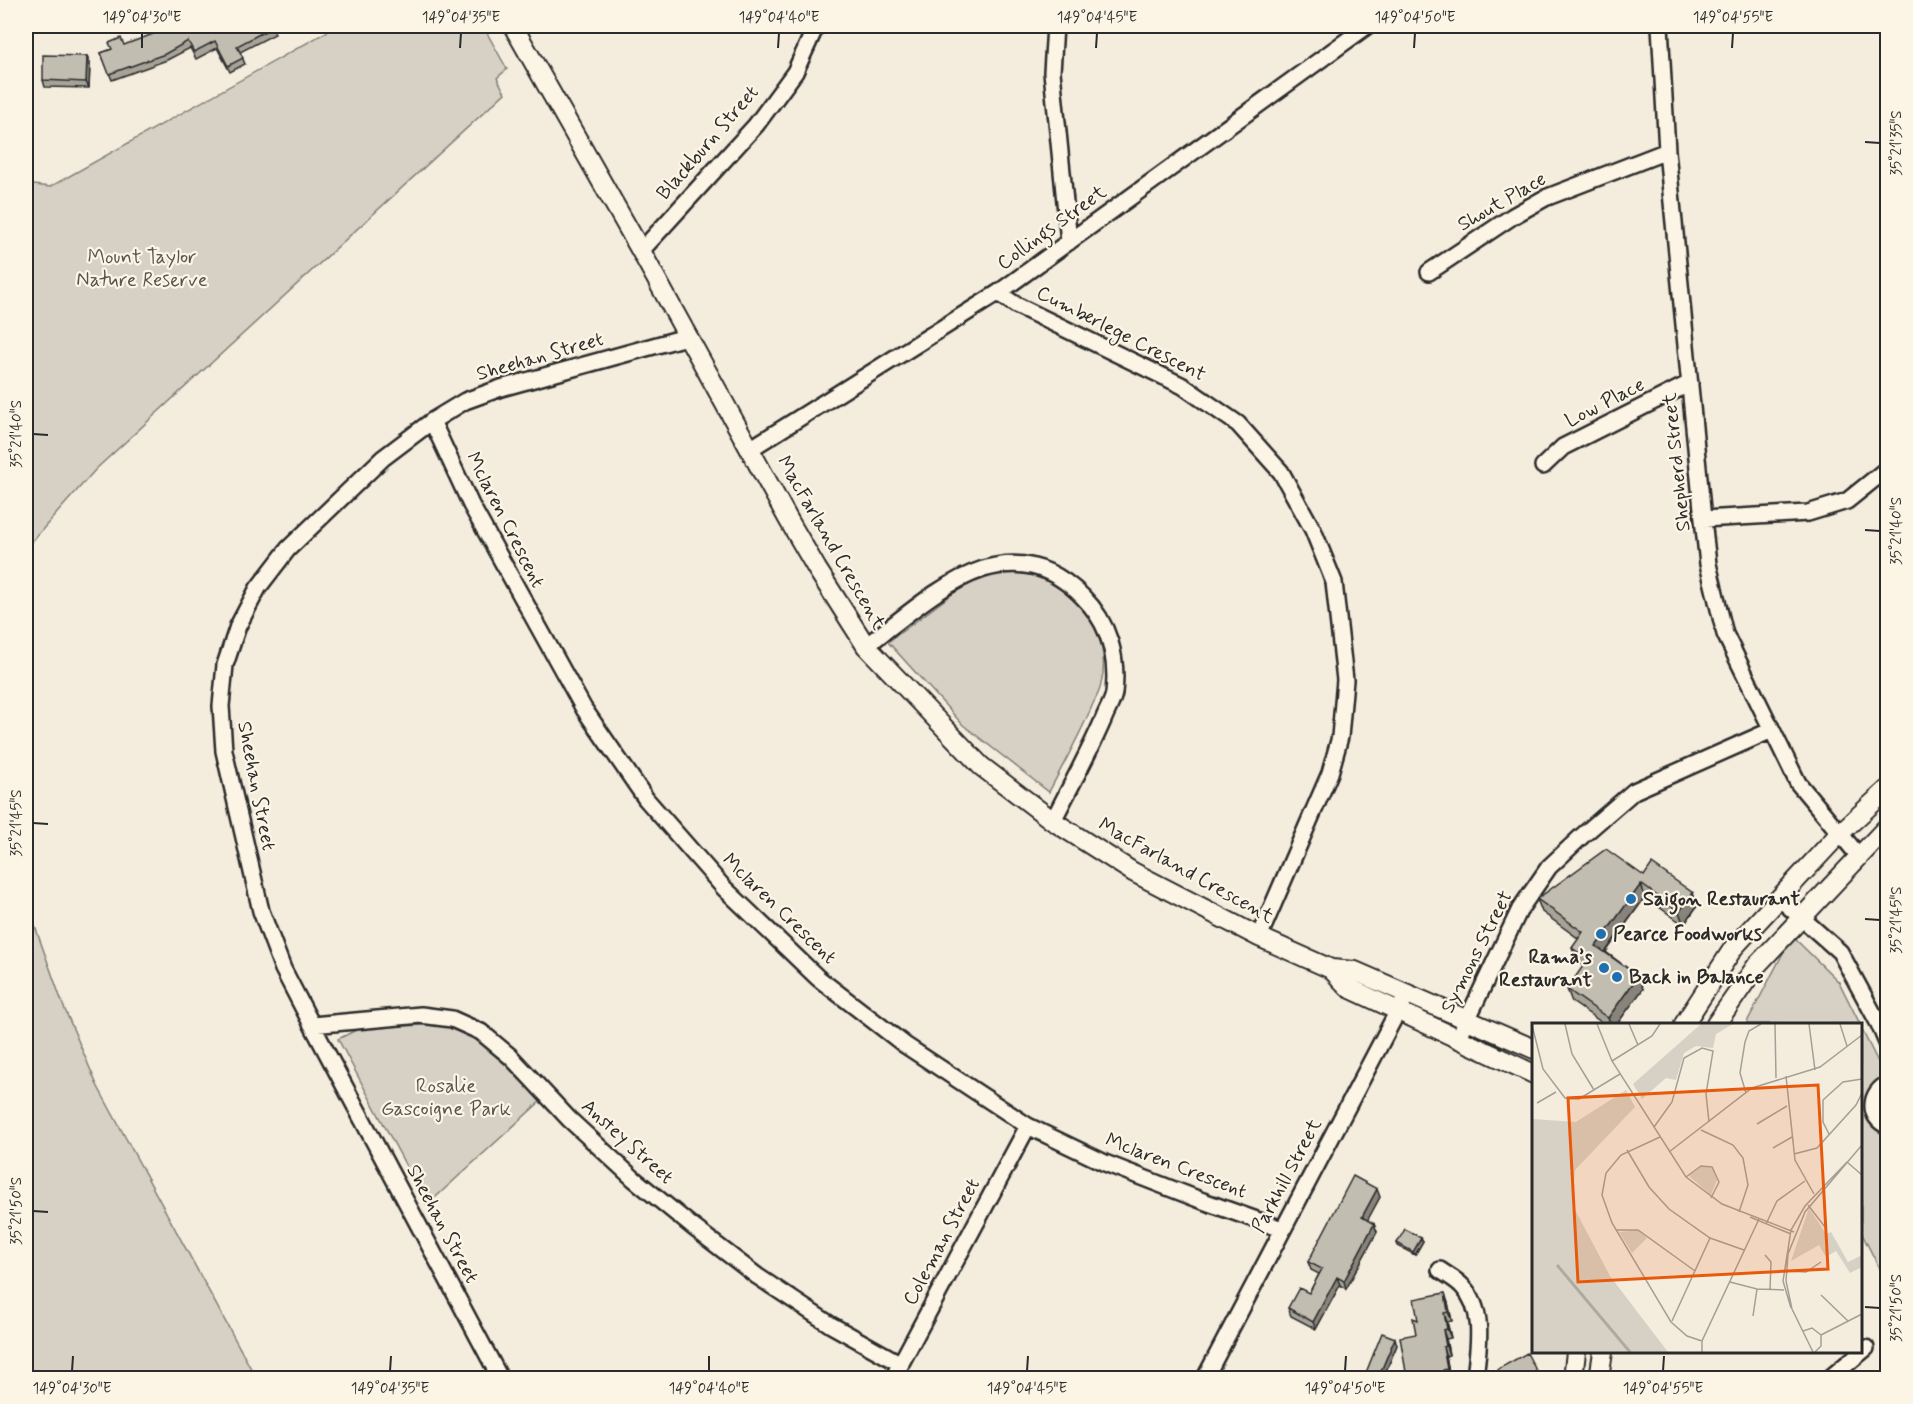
<svg xmlns="http://www.w3.org/2000/svg" width="1913" height="1404" font-family="Mynerve,sans-serif">
<style>
.green{fill:#d6d1c4;stroke:#807e78;stroke-width:1.5}
.lines{fill:none;stroke-linecap:round;stroke-linejoin:round}
.minor-casing{stroke:#2b2b2b;stroke-width:20}
.tertiary-casing{stroke:#2b2b2b;stroke-width:22}
.minor{stroke:#fcf5e5;stroke-width:15}
.tertiary{stroke:#fcf5e5;stroke-width:18}
.wall{fill:#a7a398;stroke:#2b2b2b;stroke-width:1.5}
.shaded-wall{fill:#88847c;stroke:#2b2b2b;stroke-width:1.5}
.building{fill:#c2bdb1;stroke:#2b2b2b;stroke-width:1.5}
.ticks{fill:none;stroke:#2b2b2b;stroke-width:2}
.poi-dot{fill:#1f6fb2;stroke:#fcf5e5;stroke-width:2}
.labels{text-anchor:middle;dominant-baseline:central;stroke-width:4.5;stroke-linejoin:round;paint-order:stroke}
.street-label{font-size:20px;fill:#2b2b2b;stroke:#fcf5e5}
.park-label{font-size:20px;fill:#565451;stroke:#fcf5e5}
.poi-label{font-size:20px;font-weight:bold;fill:#2b2b2b;stroke:#fcf5e5;text-anchor:start}
.inset-river{fill:none;stroke:#afaaa0;stroke-width:3}
.inset-road{fill:none;stroke:#a49f96;stroke-width:1.5}
.view{fill:#e8590c;fill-opacity:0.15;stroke:#e8590c;stroke-width:3}
.inset-edge{fill:none;stroke:#2b2b2b;stroke-width:3}
.neatline{fill:none;stroke:#2b2b2b;stroke-width:2}
.ticks-label{font-size:15px;text-anchor:middle;fill:#2b2b2b}
</style>
<rect width="100%" height="100%" fill="#f4edde"/>
<filter id="ink" filterUnits="userSpaceOnUse"><feTurbulence type="fractalNoise" baseFrequency=".0167" numOctaves="2"/><feDisplacementMap in="SourceGraphic" scale="12" xChannelSelector="R" yChannelSelector="G"/><feConvolveMatrix kernelMatrix="1 2 1 2 8 2 1 2 1" color-interpolation-filters="sRGB"/></filter>
<g filter="url(#ink)">
<path class="green" d="M337,26H483L507,69L497,78L505,93L96,469L26,548V184L50,187Z
M1016,570C1025,572 1035,573 1043,577C1083,593 1112,641 1101,684C1100,692 1095,699 1092,706C1080,735 1064,763 1049,792L963,725L888,642L963,586L990,574Z
M26,901L63,1005L97,1085L256,1378H26Z
M1792,936L1839,982L1860,1024H1746Z
M448,1024L479,1036L543,1099L427,1205L338,1039L360,1028Z
M1860,1026L1887,1080V1283L1861,1232Z"/>
<g class="lines">
<defs>
<path id="minor" d="M1055,26L1052,72L1069,242
M1660,26L1667,151L1703,519L1708,564L1725,634L1798,783L1858,855
M641,251L756,125L795,72L816,26
M1429,272L1513,216L1545,198L1667,151
M998,293L1016,305L1183,386L1238,424L1281,472L1313,530L1334,582L1345,680L1340,737L1330,773L1259,937
M432,421L471,505L584,709L646,799L724,888L818,978L905,1045L1028,1126L1105,1163L1203,1201L1282,1229
M750,449L998,293L1367,26
M1543,466L1563,447L1690,383
M1703,519L1808,513L1847,501L1888,468
M866,646C930,598 1006,519 1083,597C1109,623 1118,657 1114,693C1113,701 1107,710 1104,718C1089,753 1070,787 1053,821
M1779,898L1840,952L1879,1024L1888,1045
M312,1025L421,1015L452,1019L481,1032L511,1057L569,1119L634,1179L693,1227L757,1276L831,1325L901,1364
M1458,1039L1520,909L1549,867L1582,836L1634,791L1772,730
M1888,1084C1869,1092 1867,1118 1888,1126
M1440,1270C1447,1275 1457,1280 1463,1287C1486,1312 1478,1348 1475,1378
M500,1378L312,1025L283,969L261,911L224,751L221,706L225,665L238,626L258,588L288,549L383,458L432,421L465,401L501,388L686,337
M893,1378L1028,1126
M1205,1378L1403,1001
M1830,1378L1866,1348"/>
<path id="tertiary" d="M513,26L641,251L788,519L817,569L866,646L981,766L1053,821L1133,872L1259,937L1331,969L1355,971L1534,1049
M1331,969L1349,988L1534,1074
M1684,1024L1734,947L1840,833L1888,789
M1716,1024L1757,965L1888,826
M1573,1378L1576,1352
M1599,1378L1603,1352"/>
</defs>
<use href="#minor" class="minor-casing"/>
<use href="#tertiary" class="tertiary-casing"/>
<use href="#minor" class="minor"/>
<use href="#tertiary" class="tertiary"/>
</g>
<path class="wall" d="M272,26L275,34L240,52L245,64L230,72L217,48L196,59L190,48L167,60L112,80L101,53L124,45Z
M87,56L90,63L89,88L45,87L43,80Z
M1644,876L1693,893L1697,906L1684,925L1645,897L1606,952L1638,976L1643,989L1617,1024H1604L1572,1002L1567,989L1584,966L1577,961L1572,948L1579,939L1542,912L1537,899Z
M1380,1197L1367,1220L1374,1224L1377,1232L1346,1289L1340,1285L1316,1329L1291,1316L1288,1308L1309,1293L1319,1274L1311,1270L1308,1262Z
M1421,1238L1423,1241L1415,1255L1398,1246L1397,1243Z
M1448,1303L1452,1321L1447,1322L1451,1338L1446,1339L1449,1355L1446,1356L1450,1378H1407L1416,1334L1418,1320Z
M1397,1345L1383,1378H1366L1365,1375Z"/>
<path class="shaded-wall" d="M87,56L90,63L89,88L86,82Z
M26,106L27,109L26,146Z
M1641,884L1645,897L1601,958L1596,946Z
M1693,893L1697,906L1684,925L1679,912Z
M1638,976L1643,989L1617,1024H1611L1608,1018Z
M1377,1189L1380,1197L1365,1225L1362,1217Z
M1374,1224L1377,1232L1346,1289L1344,1281Z
M1421,1238L1423,1241L1415,1255L1413,1252Z
M1337,1277L1340,1285L1316,1329L1313,1322Z
M1445,1293L1448,1303L1452,1321L1448,1312Z
M1444,1313L1447,1322L1451,1338L1447,1329Z
M1443,1330L1446,1339L1449,1355L1446,1346Z
M1395,1338L1397,1345L1383,1378H1378Z
M1443,1347L1446,1356L1450,1378L1447,1369Z"/>
<path class="building" d="M168,26H272L273,27L237,46L243,58L228,66L215,41L194,52L188,41L165,54L109,74L101,53L112,49L109,43L121,38L124,45L153,34Z
M43,55L87,56L86,82L43,80Z
M1606,849L1644,876L1652,864L1693,893L1679,912L1641,884L1596,946L1638,976L1608,1018L1567,989L1588,959L1572,948L1583,932L1537,899Z
M1353,1176L1377,1189L1362,1217L1374,1224L1344,1281L1337,1277L1313,1322L1288,1308L1299,1288L1309,1293L1322,1269L1308,1262Z
M1405,1229L1421,1238L1413,1252L1397,1243Z
M1445,1293L1448,1312L1444,1313L1447,1329L1443,1330L1446,1346L1443,1347L1447,1369L1443,1370L1445,1378H1407L1400,1337L1416,1334L1413,1318L1418,1320L1414,1299Z
M1382,1333L1395,1338L1378,1378H1375L1365,1375Z
M1527,1353L1540,1378H1502L1498,1369Z"/>
</g>
<path class="ticks" d="M142,48V33M460,48L461,33M778,48L779,33M1096,48L1097,33M1414,48L1415,33M1732,48L1733,33M1865,142L1880,143M33,434L48,435M1865,530L1880,531M33,823L48,824M1865,919L1880,920M33,1211L48,1212M1865,1307L1880,1308M72,1371L73,1356M390,1371L391,1356M709,1371V1356M1027,1371L1028,1356M1345,1371L1346,1356M1663,1371L1664,1356"/>
<g class="poi-dot">
<circle cx="1631" cy="899" r="6"/>
<circle cx="1601" cy="934" r="6"/>
<circle cx="1604" cy="968" r="6"/>
<circle cx="1617" cy="977" r="6"/>
</g>
<g class="labels">
<g class="street-label">
<text transform="translate(708 143) rotate(-49)">Blackburn Street</text>
<text transform="translate(1502 202) rotate(-30)">Shout Place</text>
<text transform="translate(1052 228) rotate(-36)">Collings Street</text>
<text transform="translate(1121 334) rotate(27)">Cumberlege Crescent</text>
<text transform="translate(540 357) rotate(-16)">Sheehan Street</text>
<text transform="translate(1605 403) rotate(-27)">Low Place</text>
<text transform="translate(1677 462) rotate(-96)">Shepherd Street</text>
<text transform="translate(505 520) rotate(63)">Mclaren Crescent</text>
<text transform="translate(831 543) rotate(60)">MacFarland Crescent</text>
<text transform="translate(256 786) rotate(79)">Sheehan Street</text>
<text transform="translate(1186 871) rotate(29)">MacFarland Crescent</text>
<text transform="translate(779 909) rotate(44)">Mclaren Crescent</text>
<text transform="translate(1477 952) rotate(-63)">Symons Street</text>
<text transform="translate(627 1142) rotate(42)">Anstey Street</text>
<text transform="translate(1176 1166) rotate(21)">Mclaren Crescent</text>
<text transform="translate(1287 1176) rotate(-62)">Parkhill Street</text>
<text transform="translate(442 1224) rotate(62)">Sheehan Street</text>
<text transform="translate(942 1242) rotate(-62)">Coleman Street</text>
</g>
<g class="park-label">
<text x="142" y="257">Mount Taylor<tspan x="142" dy="23">Nature Reserve</tspan></text>
<text x="446" y="1086">Rosalie<tspan x="446" dy="23">Gascoigne Park</tspan></text>
</g>
<g class="poi-label">
<text x="1643" y="899">Saigon Restaurant</text>
<text x="1613" y="934">Pearce Foodworks</text>
<text x="1592" y="957" text-anchor="end">Rama’s<tspan x="1592" dy="23">Restaurant</tspan></text>
<text x="1629" y="977">Back in Balance</text>
</g>
</g>
<g transform="translate(1532 1023)">
<rect width="330" height="330" fill="#f4edde"/>
<path d="M169,1H201L184,11L181,25L164,23L152,30L144,57L134,55L110,76L101,61ZM94,67L103,84L43,147L40,181L78,253L136,329H0V96L44,99ZM170,143L180,145L185,157L179,172L157,153ZM277,185L294,211L299,209L316,239L330,232V244L318,250L304,228L294,234L287,222L259,238ZM106,207L115,215L100,230L87,209Z" fill="#d6d1c4"/>
<path class="inset-river" d="M25,242L98,329"/>
<path class="inset-road" d="M33,1L40,31L62,67M65,1L80,38L154,154L190,181L262,209M97,1L106,22M243,1L244,55M277,1L283,47M308,1L315,23M0,2L11,46L33,75L47,76L88,51M80,38L120,13L128,1M254,53L263,137L282,171M214,70L208,50L213,19L217,8L229,1M5,80L24,69M225,101L255,83M122,104L140,79L152,35L170,25L181,28L174,71L177,99M169,107L201,122L211,135L216,162L207,189M297,111L291,99V77L311,59L330,56M128,114L89,132L74,150L70,172L80,200L139,299L155,313L170,318M241,125L260,114M95,127L117,164L137,186L178,215L212,227M137,129L220,65L288,44L330,12M262,131L285,125L324,82L330,70M315,139L330,152M154,154L169,143L180,144L187,159L179,175M276,182L293,204M218,194L259,211M234,201L245,178L273,158M84,207H106L163,248M233,232L239,239L238,267M253,248L274,249L289,239M198,259L225,266L252,267M289,272L316,298M259,285L251,258L259,207L273,183L315,139M221,293L225,266M140,298L178,215M271,308L280,305L289,312V323L283,329M289,312L330,291M170,329V318L227,196M281,329L260,286L254,258L256,231L273,189L330,122"/>
<path class="view" d="M286,62L296,246L46,259L36,75Z"/>
<rect width="330" height="330" class="inset-edge"/>
</g>
<rect width="1913" height="1404" fill="none" stroke="#fcf5e5" stroke-width="66"/>
<rect x="33" y="33" width="1847" height="1338" class="neatline"/>
<g class="ticks-label">
<text x="142" y="22">149°04'30"E</text>
<text x="461" y="22">149°04'35"E</text>
<text x="779" y="22">149°04'40"E</text>
<text x="1097" y="22">149°04'45"E</text>
<text x="1415" y="22">149°04'50"E</text>
<text x="1733" y="22">149°04'55"E</text>
<text transform="translate(1896 143) rotate(-90)" y="5">35°21'35"S</text>
<text transform="translate(16 434) rotate(-90)" y="5">35°21'40"S</text>
<text transform="translate(1896 531) rotate(-90)" y="5">35°21'40"S</text>
<text transform="translate(16 823) rotate(-90)" y="5">35°21'45"S</text>
<text transform="translate(1896 920) rotate(-90)" y="5">35°21'45"S</text>
<text transform="translate(16 1211) rotate(-90)" y="5">35°21'50"S</text>
<text transform="translate(1896 1308) rotate(-90)" y="5">35°21'50"S</text>
<text x="72" y="1393">149°04'30"E</text>
<text x="390" y="1393">149°04'35"E</text>
<text x="709" y="1393">149°04'40"E</text>
<text x="1027" y="1393">149°04'45"E</text>
<text x="1345" y="1393">149°04'50"E</text>
<text x="1663" y="1393">149°04'55"E</text>
</g>
</svg>
